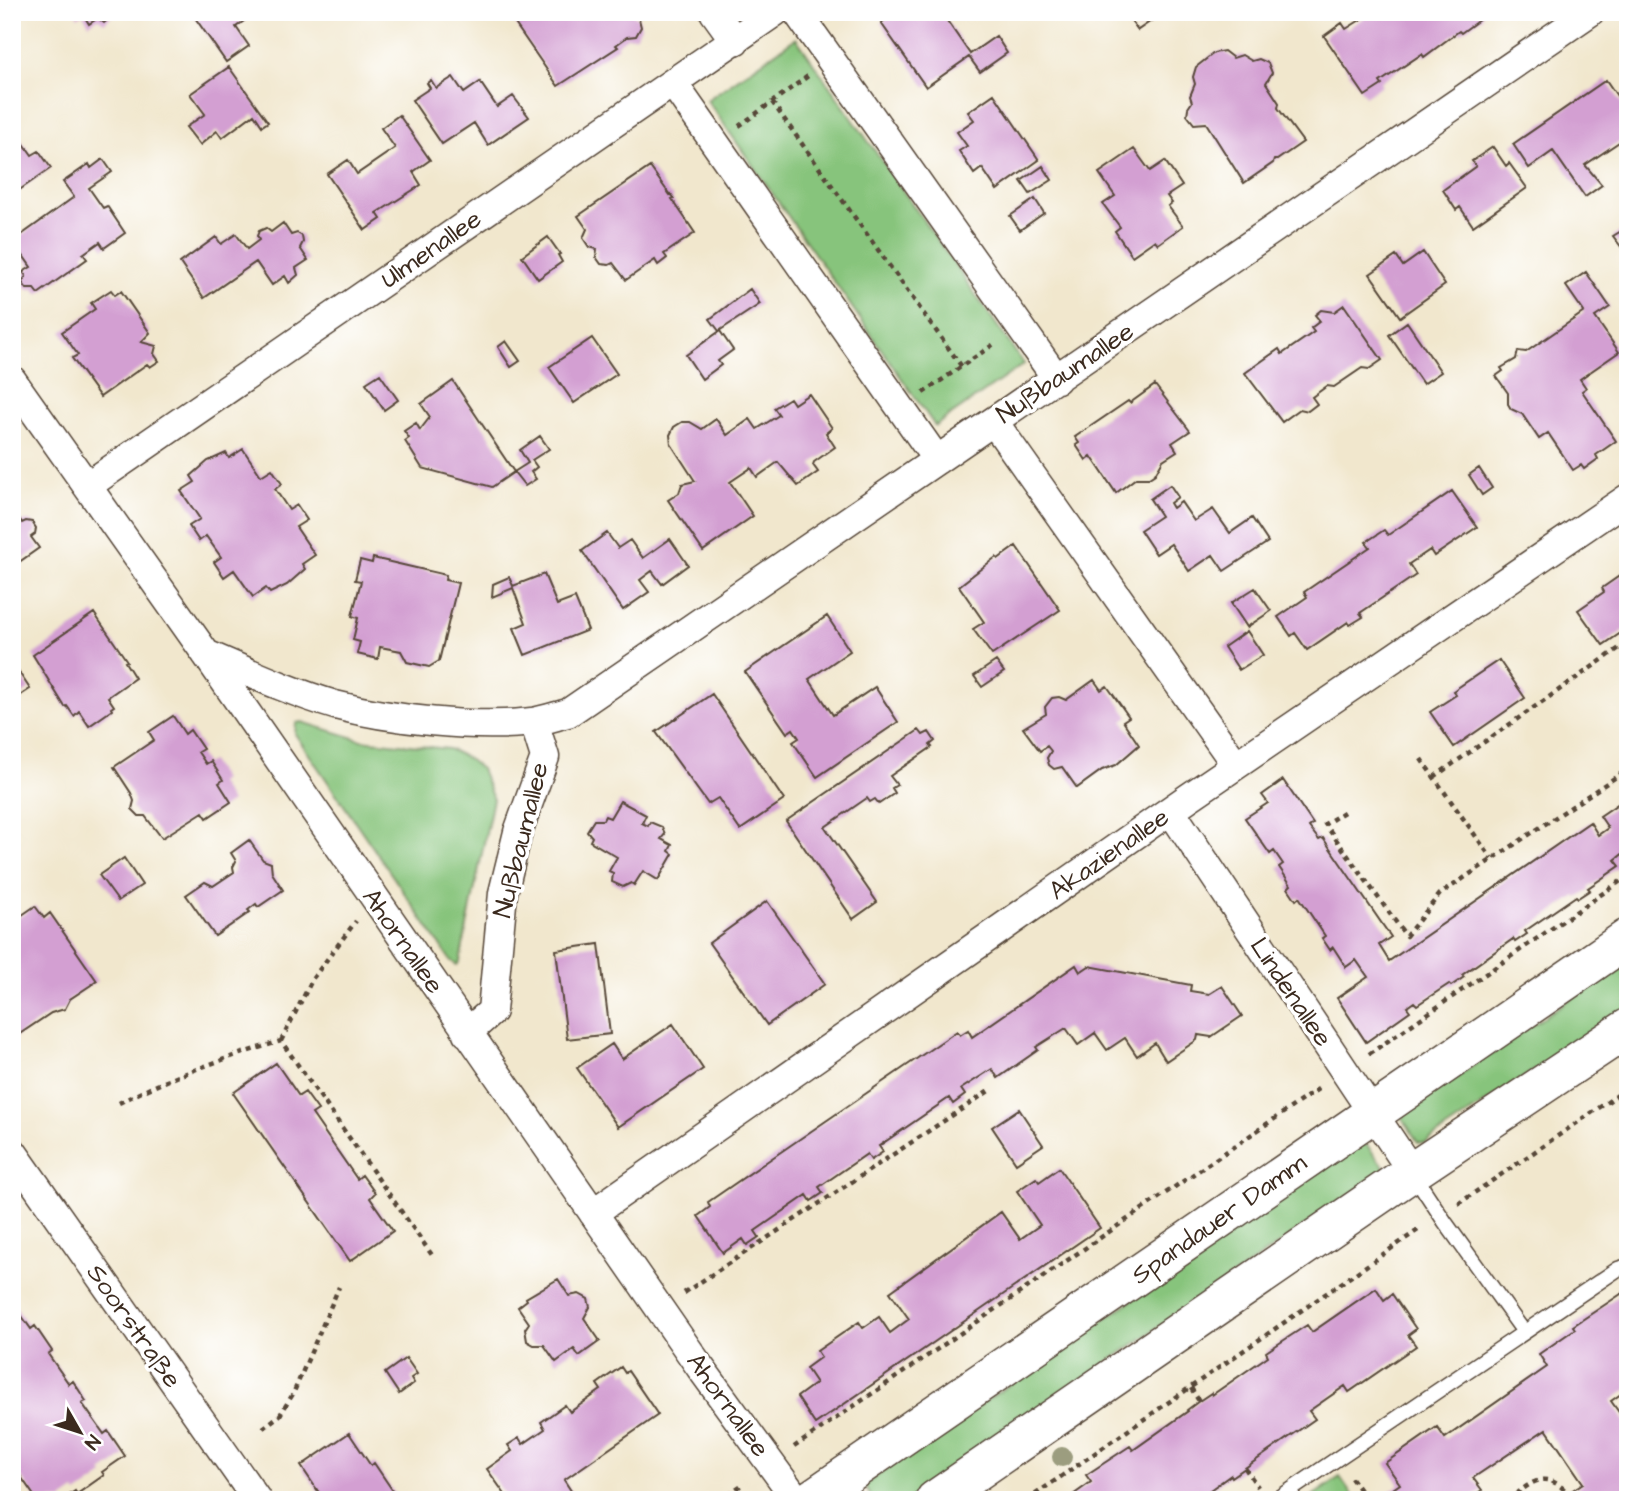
<svg xmlns="http://www.w3.org/2000/svg" width="1640" height="1512" font-family="'Architects Daughter',sans-serif">
<style>
.green{fill:#87c47b;stroke:#61774c;stroke-width:2}
.building{fill:#d39fd2}
.lines{fill:none;stroke-linecap:round;stroke-linejoin:round}
.lane-casing{stroke:#564638;stroke-width:17}
.street-casing{stroke:#564638;stroke-width:31}
.secondary-casing{stroke:#564638;stroke-width:41}
.path{stroke:#564638;stroke-width:4.5;stroke-dasharray:5 5;stroke-linecap:butt}
.lane{stroke:#fff;stroke-width:14}
.street{stroke:#fff;stroke-width:28}
.secondary{stroke:#fff;stroke-width:38}
.tree{fill:#9c9d7f}
.labels{text-anchor:middle;dominant-baseline:central;stroke-width:7;stroke-linejoin:round;paint-order:stroke}
.street-label{font-size:26px;fill:#3b2a1e;stroke:#fff}
</style>
<rect width="100%" height="100%" fill="#fff"/>
<filter id="ink" filterUnits="userSpaceOnUse"><feTurbulence type="fractalNoise" baseFrequency=".0143" numOctaves="2"/><feDisplacementMap in="SourceGraphic" scale="14" xChannelSelector="R" yChannelSelector="G"/><feConvolveMatrix kernelMatrix="1 2 1 2 8 2 1 2 1" color-interpolation-filters="sRGB"/></filter>
<filter id="wash" filterUnits="userSpaceOnUse"><feTurbulence type="fractalNoise" baseFrequency=".00686" numOctaves="4" result="noise"/><feDisplacementMap in="SourceGraphic" scale="28" xChannelSelector="R" yChannelSelector="G"/><feGaussianBlur stdDeviation="1.57" result="paint"/><feColorMatrix in="noise" values="0 0 0 0 0 0 0 0 0 0 0 0 0 0 0 0 0 1.4 0 .05"/><feComposite in="paint" operator="in"/></filter>
<g filter="url(#wash)">
<rect width="100%" height="100%" fill="#f1e7cd"/>
<path class="green" d="M796,38L1024,364L935,426L707,100Z
M302,722L361,740L449,749L467,758L481,769L493,799L460,961L457,965L451,961L295,734L296,723Z
M1628,959V1008L1425,1143L1418,1142L1402,1118L1406,1112Z
M1366,1144L1385,1168L1382,1173L908,1500H873L864,1485L1355,1146Z
M1340,1477L1356,1500H1307Z"/>
<g id="blocks">
<path class="building" d="M75,12H113L112,16L104,23L98,18L89,24L83,14L78,17Z
M191,12H256L236,27L249,46L226,62Z
M507,12H630L639,19L641,27L636,36L627,37L616,45L618,47L558,86Z
M896,12H941L970,54L996,36L1007,53L980,72L969,57L926,87L881,23Z
M1125,12H1164L1138,30Z
M1373,12H1486L1482,15L1483,17L1461,33L1459,31L1424,57L1422,54L1380,82L1382,85L1365,96L1324,36L1342,23L1346,29Z
M1224,51L1233,58L1242,55L1252,61L1259,59L1268,63L1272,73L1266,83L1279,103L1278,108L1303,142L1277,160H1274L1273,163L1244,183L1206,123L1194,124L1187,115L1188,108L1192,102L1190,96L1195,84L1193,77L1196,67L1214,53Z
M229,67L268,122L262,126L254,114L222,138L217,131L200,145L186,127L205,114L190,94Z
M453,77L464,93L480,82L497,107L513,96L529,117L488,145L474,123L442,144L412,100L430,88L427,83L431,80L436,88Z
M1606,80L1628,112V136L1585,165L1602,185L1585,197L1553,151L1529,168L1513,144Z
M994,94L1039,160L997,190L982,168L974,174L959,151L967,146L957,132L974,120L968,112Z
M399,115L430,160L413,172L421,185L377,213L381,219L365,230L327,174L348,160L357,174L395,148L381,128Z
M17,134L32,155L39,151L51,168L18,191L16,189L12,192V138Z
M1493,147L1506,166L1509,163L1527,188L1473,226L1460,207L1456,210L1443,190L1476,166L1472,161Z
M1134,149L1150,171L1165,161L1182,186L1167,196L1172,203L1168,206L1183,226L1158,244L1155,240L1132,256L1115,231L1120,227L1103,204L1115,196L1099,173Z
M103,159L112,172L89,188L103,208L107,206L125,233L104,248L100,242L83,254L87,259L38,294L34,289H27L22,282L26,276L23,272L31,267L13,241L74,197L63,182L89,164L91,168Z
M1043,166L1052,180L1030,194L1021,181Z
M650,167L670,195L671,194L674,198L672,199L695,233L664,254L667,258L658,265L655,260L626,280L613,263L609,265L601,264L596,257L597,249L589,247L583,238L587,229L578,216Z
M1035,199L1044,213L1020,230L1010,216Z
M283,223L291,235L297,233L302,236L303,242L300,248L308,260L296,268L298,275L289,283L285,276L272,285L256,262L204,298L180,263L216,237L221,244L236,234L247,249L259,240L257,236L259,231L266,228L271,232Z
M1623,230L1628,236V244L1622,248L1613,236Z
M548,237L560,254L558,255L562,262L538,279L522,256Z
M1423,252L1445,285L1400,317L1370,274L1396,256L1403,266Z
M1586,272L1610,307L1595,317L1619,352L1580,379L1586,388L1582,391L1616,441L1596,455L1598,459L1584,469L1581,465L1573,470L1548,433L1539,439L1522,414L1511,409L1508,404V393L1496,376L1503,371L1501,368L1516,359L1518,351L1526,352L1584,312L1566,286Z
M750,289L760,304L719,331L710,319Z
M111,290L115,295L121,291L150,333L141,342L156,346L154,354L159,361L150,367L147,364L100,397L72,358L78,355L62,332L95,309L91,303Z
M1344,305L1382,360L1369,369L1362,368L1334,387L1327,386L1312,397L1317,404L1308,411L1300,409L1282,422L1245,373L1279,349L1282,354L1314,332L1311,328L1320,321L1315,315L1321,310L1334,312Z
M1407,322L1441,372L1423,384L1389,335Z
M720,331L733,350L718,361L721,365L702,379L686,355Z
M592,338L617,374L574,403L549,367Z
M506,341L520,361L511,367L498,347Z
M380,374L398,400L384,410L366,383Z
M453,381L514,472L492,487L422,468L405,441L409,438L404,431L416,423L420,430L430,417L421,404Z
M1155,385L1190,431L1172,443L1177,451L1163,460L1155,474L1149,478H1136L1116,493L1091,456L1086,460L1076,445L1079,443L1075,437L1128,401L1130,403Z
M809,394L832,428L826,433L835,447L814,462L813,465L818,472L798,486L778,462L757,477L751,468L730,482L753,516L703,551L668,500L679,493L682,484L695,481L671,444L670,435L674,427L682,422H690L702,429L716,419L727,435L750,419L757,429L779,415L774,408L790,398L794,404Z
M540,436L549,449L532,460L537,467L531,472L536,479L525,486L514,472L528,463L520,450Z
M243,449L261,476L272,469L282,484L275,489L289,510L297,505L307,520L296,527L315,555L302,564L305,569L287,585L270,593L266,588L253,597L234,570L224,577L214,562L221,557L206,536L199,541L189,526L200,519L181,491L195,482L191,476L208,461L226,453L229,458Z
M1479,468L1492,488L1482,495L1469,475Z
M1170,485L1178,497L1170,503L1173,508L1181,502L1194,521L1213,509L1230,533L1252,518L1268,542L1224,571L1213,555L1189,571L1171,544L1156,554L1140,530L1161,516L1150,499Z
M1452,491L1477,527L1434,556L1430,550L1409,564L1416,575L1360,613L1363,617L1350,625L1348,622L1307,650L1295,633L1291,636L1278,617L1307,597L1304,592L1370,547L1366,542L1384,530L1388,535Z
M15,512L22,523L26,521L32,522L36,528L35,534L31,537L39,548L12,567V514Z
M607,533L618,548L630,540L643,558L670,539L688,565L662,584L652,571L640,580L649,592L623,610L582,551Z
M1016,546L1060,610L992,655L973,629L984,622L959,586L996,557L998,559Z
M373,558L446,575L445,580L458,583L439,661L429,667L407,662L401,651L380,647L378,659L357,654L360,642L353,640L358,618L352,616L361,581L355,580L360,560L372,563Z
M1628,570V628L1603,645L1578,610L1604,592L1602,588Z
M544,574L557,605L575,598L588,630L525,655L514,628L526,623L513,588L492,597L493,584L509,577L513,586Z
M1255,588L1271,611L1247,627L1231,603Z
M94,613L127,661L125,662L135,678L108,697L114,706L111,708L112,710L89,726L79,711L74,716L67,706L65,707L33,655Z
M827,616L850,651L809,679L833,715L875,687L898,722L817,777L793,742L799,738L793,729L787,733L745,672Z
M1247,631L1263,655L1239,670L1224,647Z
M1499,660L1525,698L1454,747L1430,712L1456,695L1453,691Z
M996,661L1004,672L982,687L974,676Z
M16,668L30,689L12,701V670Z
M1094,680L1101,690L1107,686L1129,717L1123,721L1139,745L1116,765L1102,770L1077,788L1062,767L1054,769L1049,765L1047,758L1051,751L1047,746L1040,751L1023,728L1046,714L1045,707L1052,698L1059,697L1066,700Z
M712,694L784,800L740,830L718,798L708,804L656,732Z
M173,716L185,734L190,730L203,749L198,752L206,764L211,761L223,780L219,783L231,802L207,818L203,812L162,838L145,816H139L132,809L134,801L131,793L114,767L154,740L149,732Z
M919,730L923,735L929,732L935,741L930,745L932,747L890,776L897,785L892,788L895,793L879,804L875,799L870,802L867,798L825,827L877,902L853,919L786,821Z
M1283,780L1313,824L1309,827L1319,840L1323,838L1391,937L1379,945L1389,961L1590,822L1598,835L1608,828L1600,816L1628,797V856L1625,852L1615,860L1620,866L1588,888L1590,890L1578,898L1576,896L1525,931L1527,934L1515,942L1513,939L1462,975L1464,977L1451,986L1449,984L1417,1005L1414,1002L1407,1007L1410,1011L1366,1042L1337,998L1368,977L1356,960L1346,967L1333,947L1330,950L1322,938L1325,936L1299,897L1296,900L1288,888L1291,885L1279,867L1283,864L1274,851L1270,854L1245,818L1268,803L1262,795Z
M620,801L646,815L642,823L648,826L650,822L662,827L665,834L661,839L672,845L669,851L673,854L658,880L643,871L634,885L631,883L623,887L612,882L613,873L609,871L617,857L590,841L592,837L587,831L594,820H603L605,816L610,818Z
M249,840L263,860L271,863L272,873L283,890L258,907L256,904L248,910L250,912L215,936L186,895L205,882L213,886L234,872L233,867L236,861L231,853Z
M124,858L142,885L118,901L99,875Z
M767,901L825,984L767,1025L709,943Z
M35,906L44,918L50,913L97,981L70,999L65,1009L51,1013L15,1037L12,1032V922Z
M599,944L610,1034L567,1039L556,950Z
M1076,965L1080,972L1089,966L1191,985L1190,991L1209,994L1222,986L1242,1016L1211,1037L1198,1035L1197,1040L1166,1061L1155,1043L1137,1056L1125,1038L1107,1050L1095,1033L1078,1045L1066,1028L1036,1047L1038,1050L998,1078L992,1069L961,1089L965,1095L953,1104L949,1098L879,1146L883,1152L871,1160L867,1154L819,1187L823,1193L811,1201L807,1195L755,1231L759,1237L747,1245L743,1239L723,1253L698,1216L710,1207L708,1202L957,1031L960,1035L968,1030L972,1037Z
M673,1024L703,1069L618,1127L577,1068L612,1044L622,1059Z
M276,1063L299,1096L305,1092L318,1110L312,1114L357,1179L362,1175L375,1193L370,1198L393,1231L350,1261L233,1093Z
M1019,1109L1043,1145L1016,1163L992,1127Z
M1059,1168L1100,1228L815,1424L797,1397L816,1383L806,1368L821,1357L817,1351L859,1322L863,1328L879,1317L890,1333L909,1319L890,1292L1001,1212L1020,1239L1040,1225L1017,1191L1036,1178L1039,1182Z
M558,1279L569,1296L579,1294L588,1299L590,1307L584,1318L600,1341L579,1356L574,1349L556,1362L544,1345H534L527,1341L525,1329L529,1323L518,1307L527,1300L526,1298Z
M1376,1288L1384,1300L1392,1294L1416,1329L1408,1335L1416,1346L1349,1392L1345,1386L1309,1411L1315,1419L1232,1477L1231,1475L1196,1500H1066L1091,1482L1086,1475L1130,1446L1133,1450L1188,1411L1187,1410L1199,1401L1211,1393L1212,1395L1268,1356L1266,1352L1307,1325L1312,1332Z
M1627,1290L1628,1389L1611,1401L1628,1425V1500H1558L1583,1483L1546,1429L1473,1478L1482,1490L1468,1500H1385L1389,1498L1386,1494L1400,1484L1385,1463L1437,1427L1445,1438L1547,1367L1539,1354L1575,1329L1573,1326Z
M12,1302L31,1329L35,1326L52,1351L48,1354L69,1384L73,1381L86,1401L82,1403L104,1434L108,1431L125,1456L102,1472L104,1475L77,1494L75,1491L62,1500H37L19,1474L12,1479Z
M406,1358L417,1374L411,1378L414,1383L399,1394L385,1373Z
M621,1367L625,1373L628,1371L658,1415L564,1480L577,1500H509L487,1469L512,1451L508,1445L519,1438L523,1444L545,1429L541,1422L565,1405L570,1412L601,1390L597,1384Z
M349,1433L371,1466L374,1463L399,1500H324L301,1466Z"/>
</g>
</g>
<g filter="url(#ink)">
<use href="#blocks" fill-opacity="0" stroke="#564638" stroke-width="2"/>
<g class="lines">
<defs>
<path id="lane" d="M1412,1172L1445,1222L1524,1332
M1276,1500L1618,1269L1628,1266"/>
<path id="street" d="M714,12L735,41
M797,12L1057,379
M673,83L937,460
M12,380L206,654L700,1367L797,1500
M994,422L1236,765
M87,486L775,12
M206,654C248,672 291,692 335,705C389,719 476,729 532,722C544,720 556,716 568,713L1590,12
M1171,811L1412,1172
M467,1033L492,1011L503,893L518,832L545,757L534,722
M12,1151L257,1500
M593,1213L1188,798L1628,498"/>
<path id="secondary" d="M810,1500L1628,938
M935,1500L1412,1172L1628,1028"/>
</defs>
<use href="#lane" class="lane-casing"/>
<use href="#street" class="street-casing"/>
<use href="#secondary" class="secondary-casing"/>
<path class="path" d="M772,102L962,367
M739,126L808,76
M923,393L997,342
M1421,759L1492,859
M1434,777L1628,642
M1344,812L1325,824L1406,936L1440,894L1628,769
M281,1041L313,978L356,921
M1369,1054L1628,876
M119,1103C172,1076 225,1058 281,1041L432,1255
M1458,1204L1628,1088
M684,1293L989,1091
M1191,1388L1199,1401
M263,1428L280,1415L293,1394L339,1287
M794,1447L1321,1087
M1245,1468L1258,1487
M1351,1478L1367,1500
M720,1500L743,1484
M1027,1500L1421,1228
M1508,1500C1532,1483 1543,1468 1568,1493"/>
<use href="#lane" class="lane"/>
<use href="#street" class="street"/>
<use href="#secondary" class="secondary"/>
</g>
<circle class="tree" cx="1062" cy="1457" r="10"/>
</g>
<g class="labels">
<g class="street-label">
<text transform="translate(431 249) rotate(-35)">Ulmenallee</text>
<text transform="translate(1065 373) rotate(-34)">Nußbaumallee</text>
<text transform="translate(521 840) rotate(-76)">Nußbaumallee</text>
<text transform="translate(1109 854) rotate(-35)">Akazienallee</text>
<text transform="translate(403 941) rotate(55)">Ahornallee</text>
<text transform="translate(1291 992) rotate(56)">Lindenallee</text>
<text transform="translate(1219 1219) rotate(-35)">Spandauer Damm</text>
<text transform="translate(134 1326) rotate(55)">Soorstraße</text>
<text transform="translate(728 1405) rotate(54)">Ahornallee</text>
</g>
</g>
<rect width="1640" height="1512" fill="none" stroke="#fff" stroke-width="42"/>
<g transform="translate(80 1432) rotate(129)" stroke="#ffffff" stroke-width="5" paint-order="stroke">
<path d="M0-5L12 26L0 18L-12 26Z" fill="#3b2a1e"/>
<text y="-10" font-size="19" font-weight="bold" text-anchor="middle" fill="#3b2a1e">N</text>
</g>
</svg>
